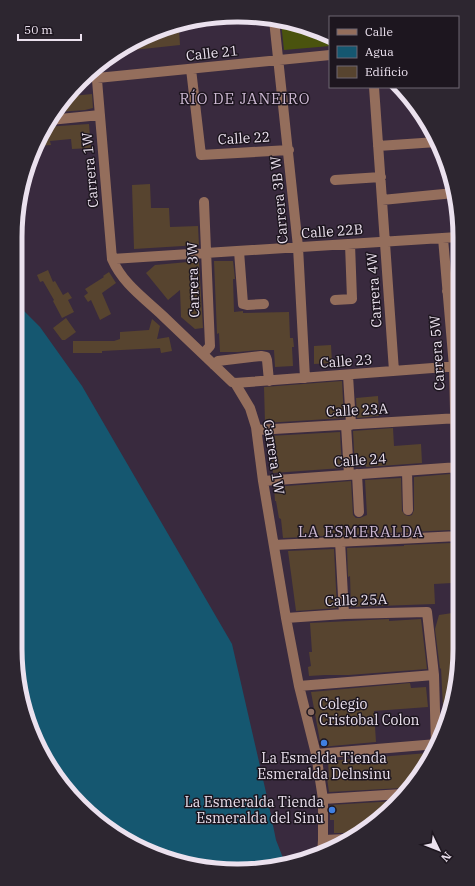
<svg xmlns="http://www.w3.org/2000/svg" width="475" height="886" font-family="'IBM Plex Serif',serif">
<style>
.green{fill:#4a530e}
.water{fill:#155770}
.building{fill:#57442f}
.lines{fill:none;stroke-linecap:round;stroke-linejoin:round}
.minor{stroke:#946e5c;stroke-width:10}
.education-dot{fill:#8d6e63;stroke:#1d161f;stroke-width:1.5}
.shop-dot{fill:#3f7fe0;stroke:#1d161f;stroke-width:1.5}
.labels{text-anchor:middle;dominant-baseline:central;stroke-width:3;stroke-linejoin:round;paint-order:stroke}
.street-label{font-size:14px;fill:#ebe1ee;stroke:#1d161f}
.poi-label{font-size:14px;fill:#ebe1ee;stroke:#1d161f;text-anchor:start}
.neighbourhood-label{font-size:15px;letter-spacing:1px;fill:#ccb8d2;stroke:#1d161f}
.rim{fill:none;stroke:#ebe1ee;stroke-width:5}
</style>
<rect width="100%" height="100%" fill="#392a3e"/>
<path class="green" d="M281,22L330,38V46L284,50Z"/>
<path class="water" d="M15,302L40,327L82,386L232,644L268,801L276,840L285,863L252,871L180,863L114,834L61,784L27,720L15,648Z"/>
<path class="building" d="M169,28V30L179,29L180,45L124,51Z
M92,94L93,108L85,110L58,112L72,96Z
M89,124L91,148L72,149L71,139L50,141L51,145L36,146L44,127Z
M150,184L151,208H169L170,227L198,226L199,245L134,249L132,185Z
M199,261L203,328L195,329L181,317L180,290L168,300L146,273L155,265Z
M214,261H233L235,279H233L234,312L243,311V313L289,312L290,338H293L294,347H292L293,366L275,367L274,350H260L238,352H220L219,333L217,334Z
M48,270L53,282L55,281L63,295L68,292L72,298L68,300L74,312L62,318L53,301L54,300L43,281L40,282L37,275Z
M109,272L116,283L102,293L111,314L100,320L91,300L88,302L84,296L88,293L85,289L104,277L103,276Z
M66,318L76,332L65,340H62L53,328Z
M152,319L160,326L157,339L169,337L172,351L161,353L160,348L102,351V353H73V341H114L120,339V332L149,330Z
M331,345L332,363L314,364V346Z
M342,381L344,418L265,423L264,387Z
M378,396L379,416L357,418L356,398Z
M393,428L394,446L421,444L422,463L366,467V466L355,467L353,431Z
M340,432L342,468L273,473L269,436Z
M450,474L451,530L283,538L281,519L279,518L276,501H275L274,487L351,481L353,515L356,518H360L367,515L365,480L401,478L402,511L405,515L409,516L412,515L414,510V477Z
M451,543L452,583L434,584L435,604L351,607L350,576L348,577L347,548L404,546V545Z
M334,549L337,608L296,611L288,551Z
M459,612L460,663L452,706L444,727L441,668L440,669L435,629L439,615Z
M389,619V621L421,619L427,669L349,675H325L309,676L308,667L311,666L309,652H312L310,623Z
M410,683L411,688L426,687L428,707L374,711L376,742L321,747L311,692Z
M428,753L429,762L406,789L402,788L329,792L327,778H329L328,761Z
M396,801L384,816L352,836L347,833H334V820H330V805Z"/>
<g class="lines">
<path class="minor" d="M274,20L298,247L305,378
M96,68L112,259C123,284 144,298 163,316C186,338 209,360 232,382L235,383L250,408L256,427L263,481L286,618L299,686L316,754L323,799V840L322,854
M191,69L201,155L289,150
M97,78L330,55
M374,87L394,371
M50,120L100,115
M378,146L437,142
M335,180L381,177
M382,200L454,193
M443,238L454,367L459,587
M239,251L243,304L247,305L264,304
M112,259L458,237
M447,291H458
M335,300L352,299L350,244
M203,354L210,346L204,202
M214,365L218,361L261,356L266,357L267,360L269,381
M348,375L351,425
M235,383L459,366
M346,425L349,475
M257,430L459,418
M407,471L408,510
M357,474L359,512
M263,481L459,467
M340,541L344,614
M274,545L459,536
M286,618L344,614L427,612L434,675L436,746
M299,686L434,675
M316,754L437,744
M323,799L402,794
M323,840L347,839"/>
</g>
<circle class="education-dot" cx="311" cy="712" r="4"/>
<g class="shop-dot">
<circle cx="324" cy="743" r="4"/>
<circle cx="332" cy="810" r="4"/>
</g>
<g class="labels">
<g class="street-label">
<text transform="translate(212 53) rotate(-6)">Calle 21</text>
<text transform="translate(244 138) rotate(-3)">Calle 22</text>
<text transform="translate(90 170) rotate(-95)">Carrera 1W</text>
<text transform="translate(279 200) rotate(-95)">Carrera 3B W</text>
<text transform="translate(332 231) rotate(-4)">Calle 22B</text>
<text transform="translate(193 280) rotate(-92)">Carrera 3W</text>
<text transform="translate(374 290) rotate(-94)">Carrera 4W</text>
<text transform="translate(437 353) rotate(-94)">Carrera 5W</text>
<text transform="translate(346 361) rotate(-4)">Calle 23</text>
<text transform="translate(357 410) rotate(-3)">Calle 23A</text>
<text transform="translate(274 457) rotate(81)">Carrera 1W</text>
<text transform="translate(360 460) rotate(-4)">Calle 24</text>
<text transform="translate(356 600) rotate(-2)">Calle 25A</text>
</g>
<g class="poi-label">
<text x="319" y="704">Colegio<tspan x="319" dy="16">Cristobal Colon</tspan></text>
<text x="324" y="758" text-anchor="middle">La Esmelda Tienda<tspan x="324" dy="16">Esmeralda Delnsinu</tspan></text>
<text x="324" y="802" text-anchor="end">La Esmeralda Tienda<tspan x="324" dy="16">Esmeralda del Sinu</tspan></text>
</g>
<g class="neighbourhood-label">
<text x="245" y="98">RÍO DE JANEIRO</text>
<text x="361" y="531">LA ESMERALDA</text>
</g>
</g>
<path d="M0 0H475V886H0ZM237 22H238A215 215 0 0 1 453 237V649A215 215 0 0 1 238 864H237A215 215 0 0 1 22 649V237A215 215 0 0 1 237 22Z" fill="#2d2630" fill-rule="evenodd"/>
<path class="rim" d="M237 22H238A215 215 0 0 1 453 237V649A215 215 0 0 1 238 864H237A215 215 0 0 1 22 649V237A215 215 0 0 1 237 22Z"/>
<rect x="329" y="16" width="130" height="72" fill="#1d161f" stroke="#6f6772"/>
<rect x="337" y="29" width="20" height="6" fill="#946e5c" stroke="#6f6772"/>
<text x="365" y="36" font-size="12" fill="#ebe1ee">Calle</text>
<rect x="337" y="46" width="20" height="12" fill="#155770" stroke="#6f6772"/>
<text x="365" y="56" font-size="12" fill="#ebe1ee">Agua</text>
<rect x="337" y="66" width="20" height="12" fill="#57442f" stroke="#6f6772"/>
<text x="365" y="76" font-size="12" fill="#ebe1ee">Edificio</text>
<g transform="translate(439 850) rotate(133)" stroke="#1d161f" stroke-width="3" paint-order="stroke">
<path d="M0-3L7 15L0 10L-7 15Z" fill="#ebe1ee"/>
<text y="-6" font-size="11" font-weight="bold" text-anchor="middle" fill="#ebe1ee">N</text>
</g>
<path d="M18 34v6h63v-6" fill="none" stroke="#ebe1ee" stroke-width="2"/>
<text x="24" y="34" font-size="12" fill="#ebe1ee" stroke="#1d161f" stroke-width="3" paint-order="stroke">50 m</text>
</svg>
